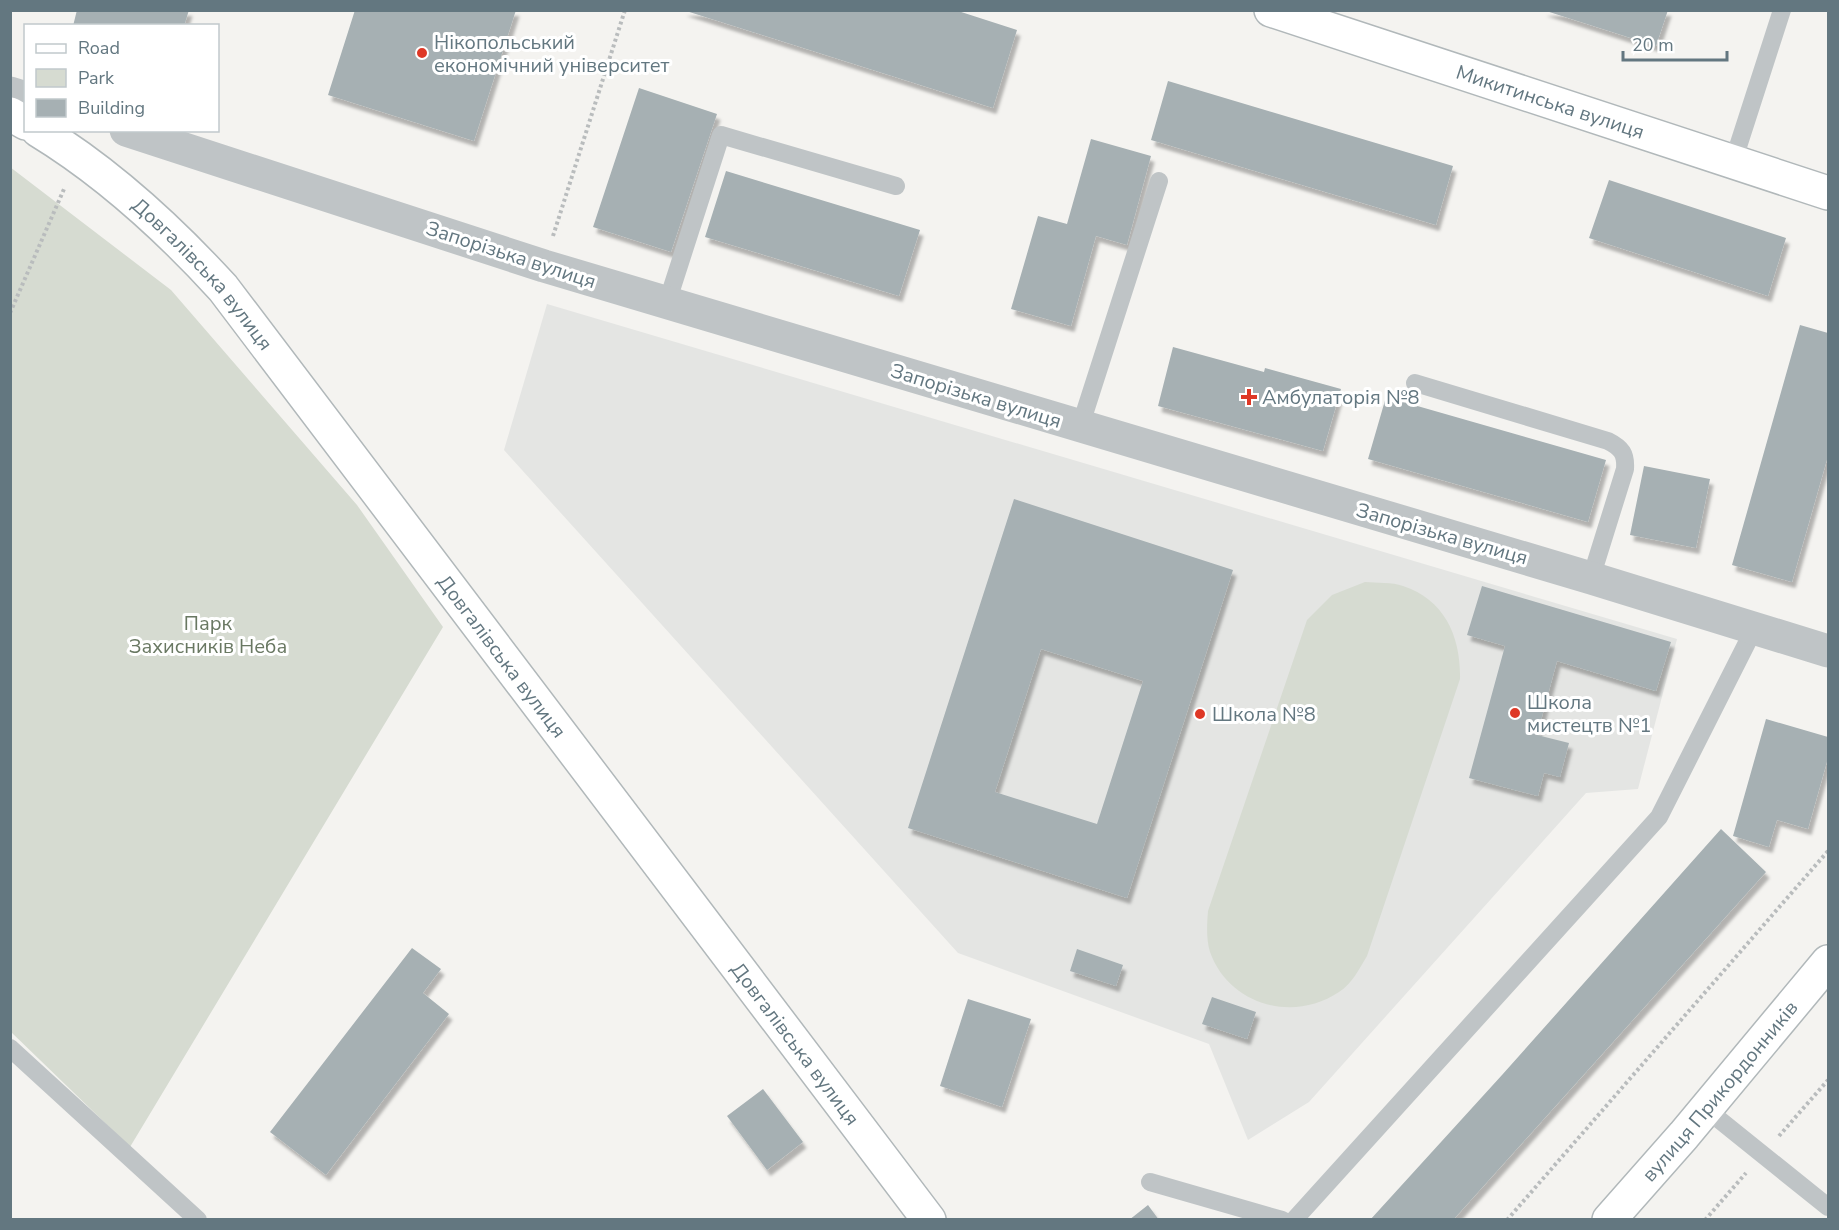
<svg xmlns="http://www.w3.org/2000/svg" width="1839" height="1230" font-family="'Nunito Sans',sans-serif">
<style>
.built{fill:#e4e5e3}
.green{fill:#d6dbd1}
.building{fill:#a6b0b3;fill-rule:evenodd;filter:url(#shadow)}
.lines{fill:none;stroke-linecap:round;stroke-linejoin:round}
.secondary-casing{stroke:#b1b8ba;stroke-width:36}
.path{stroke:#b9bcbd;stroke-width:4;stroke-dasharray:3 3;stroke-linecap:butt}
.lane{stroke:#bfc4c6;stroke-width:18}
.street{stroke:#bfc4c6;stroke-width:33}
.secondary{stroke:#fff;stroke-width:33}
.poi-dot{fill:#de3826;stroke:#fff;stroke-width:2}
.labels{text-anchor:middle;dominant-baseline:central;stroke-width:6;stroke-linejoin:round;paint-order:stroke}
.poi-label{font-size:20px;fill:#637780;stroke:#fff;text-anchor:start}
.street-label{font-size:20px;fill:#637780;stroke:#fff}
.park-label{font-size:20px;fill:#697862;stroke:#fff}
</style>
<defs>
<filter id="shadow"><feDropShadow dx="3.5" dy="6" stdDeviation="1.5" flood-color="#0004"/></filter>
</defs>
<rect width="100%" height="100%" fill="#f4f3f0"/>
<path class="built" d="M547,304L1677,639L1638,789L1586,793L1309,1102L1248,1140L1209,1044L958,953L504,450Z"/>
<path class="green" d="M10,167L171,290L357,505L443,627L130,1147L11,1032Z
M1365,582C1377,583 1392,582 1403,586C1445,600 1461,637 1460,679L1367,956C1359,969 1352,984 1339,992C1293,1023 1229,1005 1210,952C1206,939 1207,924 1208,911L1307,620L1332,595Z"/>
<path class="building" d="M77,10H189L184,26H73Z
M355,10H516L474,141L328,95Z
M683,10H955L1017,30L993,108Z
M1543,10H1668L1656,46Z
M1168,81L1453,166L1436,225L1151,140Z
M639,88L717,114L671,252L593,227Z
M1091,139L1151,156L1127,245L1096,236L1071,326L1011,309L1038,216L1067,224Z
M726,171L920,230L899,296L705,237Z
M1609,180L1786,238L1768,296L1589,238Z
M1800,325L1828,333V456L1792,582L1732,565Z
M1173,347L1264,372L1265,368L1341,389L1323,451L1158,406Z
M1386,397L1606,460L1588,522L1368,459Z
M1644,466L1710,479L1696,548L1630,535Z
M1014,499L1233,570L1127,898L908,828ZM1041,649L1143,681L1097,824L995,792Z
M1482,586L1671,642L1656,691L1557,661L1537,735L1569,743L1560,777L1544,773L1538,796L1469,778L1505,646L1467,635Z
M1766,719L1828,737V758L1808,829L1777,820L1769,847L1733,836Z
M1721,829L1766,872L1453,1220H1370L1502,1075Z
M412,948L441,969L423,993L449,1014L326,1175L270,1132Z
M1077,949L1123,965L1116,986L1070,971Z
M1212,997L1256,1012L1247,1039L1202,1024Z
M968,999L1031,1019L1002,1107L940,1086Z
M763,1089L803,1142L767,1170L727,1116Z
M1148,1205L1159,1220H1129Z"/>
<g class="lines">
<defs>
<g id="secondary">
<path id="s1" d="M1271,10L1828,193"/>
<path d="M10,114L26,123"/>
<path id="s2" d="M38,130C107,172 169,229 223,288L929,1220"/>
<path id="s3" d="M1609,1220L1684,1135L1828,962"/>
</g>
</defs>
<use href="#secondary" class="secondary-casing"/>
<path class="path" d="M553,236L625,10
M10,313L64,189
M1779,1136L1828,1080
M1507,1220L1828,851
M1705,1220L1746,1173"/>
<path class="lane" d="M1733,162L1782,10
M667,303L721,135L896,186
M1415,383L1608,441C1622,448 1626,454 1625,469L1591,578
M1080,427L1159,181
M10,1048L198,1220
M1706,1109L1828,1207
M1150,1182L1282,1220
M1294,1220L1659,817L1754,629"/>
<path class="street" d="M10,93L26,98
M126,130L544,266L1591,578L1828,651"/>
<use href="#secondary" class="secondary"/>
</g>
<g class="poi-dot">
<circle cx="422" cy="53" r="6"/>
<path d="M1246 388h6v6h6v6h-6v6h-6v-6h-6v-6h6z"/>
<circle cx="1515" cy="713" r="6"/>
<circle cx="1200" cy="714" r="6"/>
</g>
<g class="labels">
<g class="poi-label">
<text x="434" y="42">Нікопольський<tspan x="434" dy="23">економічний університет</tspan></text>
<text x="1262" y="397">Амбулаторія №8</text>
<text x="1527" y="702">Школа<tspan x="1527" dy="23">мистецтв №1</tspan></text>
<text x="1212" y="714">Школа №8</text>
</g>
<g class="street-label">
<text stroke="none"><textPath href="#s1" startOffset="294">Микитинська вулиця</textPath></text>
<text transform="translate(511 255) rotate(18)">Запорізька вулиця</text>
<text stroke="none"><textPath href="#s2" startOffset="220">Довгалівська вулиця</textPath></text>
<text transform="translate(976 396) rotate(17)">Запорізька вулиця</text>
<text transform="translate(1442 534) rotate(16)">Запорізька вулиця</text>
<text stroke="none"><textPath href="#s2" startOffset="706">Довгалівська вулиця</textPath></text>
<text stroke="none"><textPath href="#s2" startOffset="1192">Довгалівська вулиця</textPath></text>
<text stroke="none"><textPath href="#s3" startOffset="170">вулиця Прикордонників</textPath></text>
</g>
<g class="park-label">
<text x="208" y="623">Парк<tspan x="208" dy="23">Захисників Неба</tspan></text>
</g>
</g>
<rect width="1839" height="1230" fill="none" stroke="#637780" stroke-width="24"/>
<rect x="24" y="24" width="195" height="108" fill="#ffffff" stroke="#c1c9cc" stroke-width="1.5"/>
<rect x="36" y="44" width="30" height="9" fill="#ffffff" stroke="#c1c9cc" stroke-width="1.5"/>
<text x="78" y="54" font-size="18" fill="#637780">Road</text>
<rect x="36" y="69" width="30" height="18" fill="#d6dbd1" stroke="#c1c9cc" stroke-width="1.5"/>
<text x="78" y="84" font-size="18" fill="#637780">Park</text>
<rect x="36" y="99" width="30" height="18" fill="#a6b0b3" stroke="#c1c9cc" stroke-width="1.5"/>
<text x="78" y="114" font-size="18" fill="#637780">Building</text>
<path d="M1623 51v9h104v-9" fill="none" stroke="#637780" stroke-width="3"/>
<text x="1632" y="51" font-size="18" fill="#637780" stroke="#ffffff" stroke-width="4.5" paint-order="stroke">20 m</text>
</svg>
